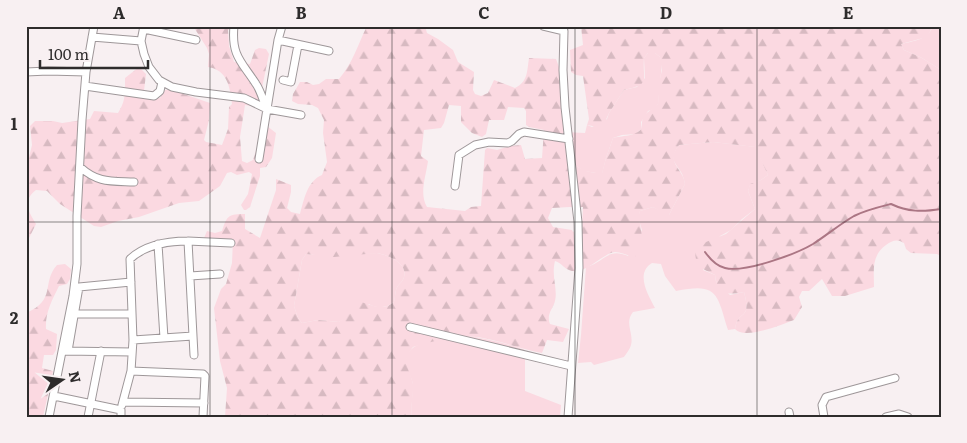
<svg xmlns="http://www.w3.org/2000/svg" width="967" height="443" font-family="Literata,serif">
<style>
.grass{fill:#fbd9e1}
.forest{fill:url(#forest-firs);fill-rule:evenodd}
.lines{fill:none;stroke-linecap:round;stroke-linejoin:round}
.stream{stroke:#ab7684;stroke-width:2}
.minor-casing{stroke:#9e9799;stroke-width:9}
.minor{stroke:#fff;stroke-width:7}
.grid{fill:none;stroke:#2e2c2c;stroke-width:1;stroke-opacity:0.55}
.neatline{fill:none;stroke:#2e2c2c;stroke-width:2}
.grid-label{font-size:16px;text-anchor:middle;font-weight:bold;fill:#2e2c2c}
</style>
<defs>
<pattern id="forest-firs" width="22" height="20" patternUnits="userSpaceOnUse" patternTransform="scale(1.25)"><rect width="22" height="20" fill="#fbd9e1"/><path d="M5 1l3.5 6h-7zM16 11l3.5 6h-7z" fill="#d7bac1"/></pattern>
</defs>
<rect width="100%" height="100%" fill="#f8f0f2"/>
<path class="grass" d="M933,26H941V70L922,58L904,50L901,44C913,41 928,40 933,26Z
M648,53H655L660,57L662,63L658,104L654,109L648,111L641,122V129L636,134L622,135L613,138L606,158L602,174L584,171L567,160L565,132L585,133L587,125L592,127L607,119L609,113L624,90L637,87L645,78L644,58Z
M713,142L756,147L768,175L761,180L750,185L748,191L755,209L742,219L731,230L720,236L703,270L715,275L716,282L730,295L744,292C752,322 738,308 735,329L728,330C717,294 718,282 676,291L665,276L661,264L652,263C635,273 648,295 655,308L633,312C624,323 634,333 631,345C630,349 626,354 624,357L594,365L591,362L578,363L581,335L586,267C604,263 607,247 628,256L642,230L638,217L640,211L653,207L669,215L685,184C684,180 683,175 681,172C673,160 669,158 679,145Z
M377,253C388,255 408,263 404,277C403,282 397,285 396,290C395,294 395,298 394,302C387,308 377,309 369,304L339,322L318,320L302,323L298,318L294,306L302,260L306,254L319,255Z
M460,335C482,338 504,342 525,350V391L561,405L560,417H412C410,406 413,396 413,385C412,376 405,369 406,359C409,339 445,340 460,335Z"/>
<path class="forest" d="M193,26H236L228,30L229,46L234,62L250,64L255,50L259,48L266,49L269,54L258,107L245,105L240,137L242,161L247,163L253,160L263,131L267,126L276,133L272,158L266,167L260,168V176L250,207L246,210H244L241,205L248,194L252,174L249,172L237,175L231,172L227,173L220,186L199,201L179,203L139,217L118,221L101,227L94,226L60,204L47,191L36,190C22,201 28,211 36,224L26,244V157H29L32,145L30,126L35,121H53L62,123L90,119L94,111L118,113C126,101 125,92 125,78L139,67L146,74L144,91L146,95L160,98L165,90H172L210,103L209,120L204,140L206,142L222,145L228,129L229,107L232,104C230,88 228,70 208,67L209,54L207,48Z
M367,26H425L427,33L438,39L453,50L458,62L474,72L473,90L475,94L481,96L488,93L494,80L515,88C528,82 527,71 529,58L556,59L559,67L561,108L567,160C579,168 588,174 602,173L606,158L613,138C620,136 637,136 641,129C642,125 642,120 643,116L658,104L659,83L662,70L660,57L655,53H648L644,58C642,81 652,84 624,90L609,113L604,124L598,127L587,125L589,119L583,76L576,75L571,72L570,50L583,45L581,26H933L927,37L901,44L904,50L922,58L941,70V256L937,254L911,253L906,249L904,243C897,239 893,240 886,245C871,256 874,270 874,287L845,296H832L822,279L809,291H802L799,297L802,307L794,320C781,325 744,340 735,329C738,308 752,322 744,292C726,295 718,296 715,275L697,266L695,253L706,242L726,234L755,209L748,191L750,184L761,180L768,175L755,147L713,142L679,145C665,164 683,167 685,184L669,215L662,216L658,210L653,207L640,211L639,217L642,237L635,257C628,256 622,252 615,252C603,253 588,273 572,271C565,270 562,263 555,261C551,277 558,288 555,301C553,309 546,314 550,324L569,329L563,342L547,340L542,353C515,348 490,336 462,336C457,336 452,339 447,339C434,341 426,343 413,347C400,363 410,368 413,384C414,395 410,406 412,417H225L227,388L220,361L214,308L221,289L226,284L232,263L233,240L204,238L207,231L215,233L222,231C227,215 229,214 245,214V229L260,238L276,190V179L291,185V192L287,208L291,212L300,214C304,200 307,181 322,175L327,162L323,133L324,120L318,108L312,105L298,104L292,101L293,94L300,82H307L313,85L319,84L326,79H339C353,63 358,44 367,26ZM449,105L461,106V122L472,133L482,137L486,134L489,120H504L508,107L524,108L526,111V125L529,127L544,130L542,158L525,159L521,145L510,146L497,150L487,148L485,150L481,206L471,207L465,211L427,207C419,194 426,176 428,161L421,156L424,130L441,128L444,123ZM570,207H583L582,227L573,232L572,230L553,227L548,218L552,208ZM377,253C388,255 408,263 404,277C403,282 397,285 396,290C395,294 395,298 394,302C382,313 368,303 354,300L346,312L344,318L339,322L318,320L302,323L298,318L294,306L302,260L306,254L334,257Z
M65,264L71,269L70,279L67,284L59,286C52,300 45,313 46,329L57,334L56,350L53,355H44L42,368L53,371L43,417H26V313C57,300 41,283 57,265Z"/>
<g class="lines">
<path class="stream" d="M705,252C710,259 716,266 725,268C745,273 796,254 813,244C827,235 840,224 854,216C866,210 879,207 891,204C908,212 922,212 941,209"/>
<defs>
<path id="minor" d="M144,26L141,41L144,54L149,67L159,80L172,87L196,92L244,98L267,109L301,115
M234,26C231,56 242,62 256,84C261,91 263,101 267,109
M543,26L564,31L563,70L565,107L578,222L579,268L568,417
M144,29L196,40
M92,37L141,41
M278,40L329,51
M26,72L48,71L86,72
M283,80L291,82L298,45
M85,86L154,96L160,91L162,82
M259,159L278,40L282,26
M80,167C98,183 110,181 134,182
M455,186L459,155L475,145L489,142L508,143L512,141L519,134L524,132L569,139
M188,241C168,241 145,245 130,259L133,340L131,371L203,374L205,376L203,417
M158,244L164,338
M190,276L220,274
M75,314H132
M410,327L571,366
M133,340L193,336
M65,351L132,352
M68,351L79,287L131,282
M194,355L188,241L231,243
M54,396L121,410V417
M123,402L204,403
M122,405L131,371
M789,412L790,417
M49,417L73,296L77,264V216L82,120L86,72L94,26
M88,417L101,351
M824,417L822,405L826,397L895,378
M886,417L899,414L908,417"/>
</defs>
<use href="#minor" class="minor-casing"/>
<use href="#minor" class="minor"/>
</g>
<path class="grid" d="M210,26V417M392,26V417M575,26V417M757,26V417M26,222H941"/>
<rect width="967" height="443" fill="none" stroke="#f8f0f2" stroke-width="55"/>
<g transform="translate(62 380) rotate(77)" stroke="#f8f0f2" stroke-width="4" paint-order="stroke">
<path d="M0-4L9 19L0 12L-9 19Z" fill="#2e2c2c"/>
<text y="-8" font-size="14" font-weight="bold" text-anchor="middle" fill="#2e2c2c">N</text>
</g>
<path d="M40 60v8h108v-8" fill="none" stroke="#2e2c2c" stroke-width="2.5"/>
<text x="48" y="60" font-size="15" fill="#2e2c2c" stroke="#f8f0f2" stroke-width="4" paint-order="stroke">100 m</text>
<rect x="28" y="28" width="912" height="388" class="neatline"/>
<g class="grid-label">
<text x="119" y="19">A</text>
<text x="301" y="19">B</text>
<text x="484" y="19">C</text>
<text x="666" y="19">D</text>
<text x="848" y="19">E</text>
<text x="14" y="130">1</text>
<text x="14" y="324">2</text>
</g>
</svg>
